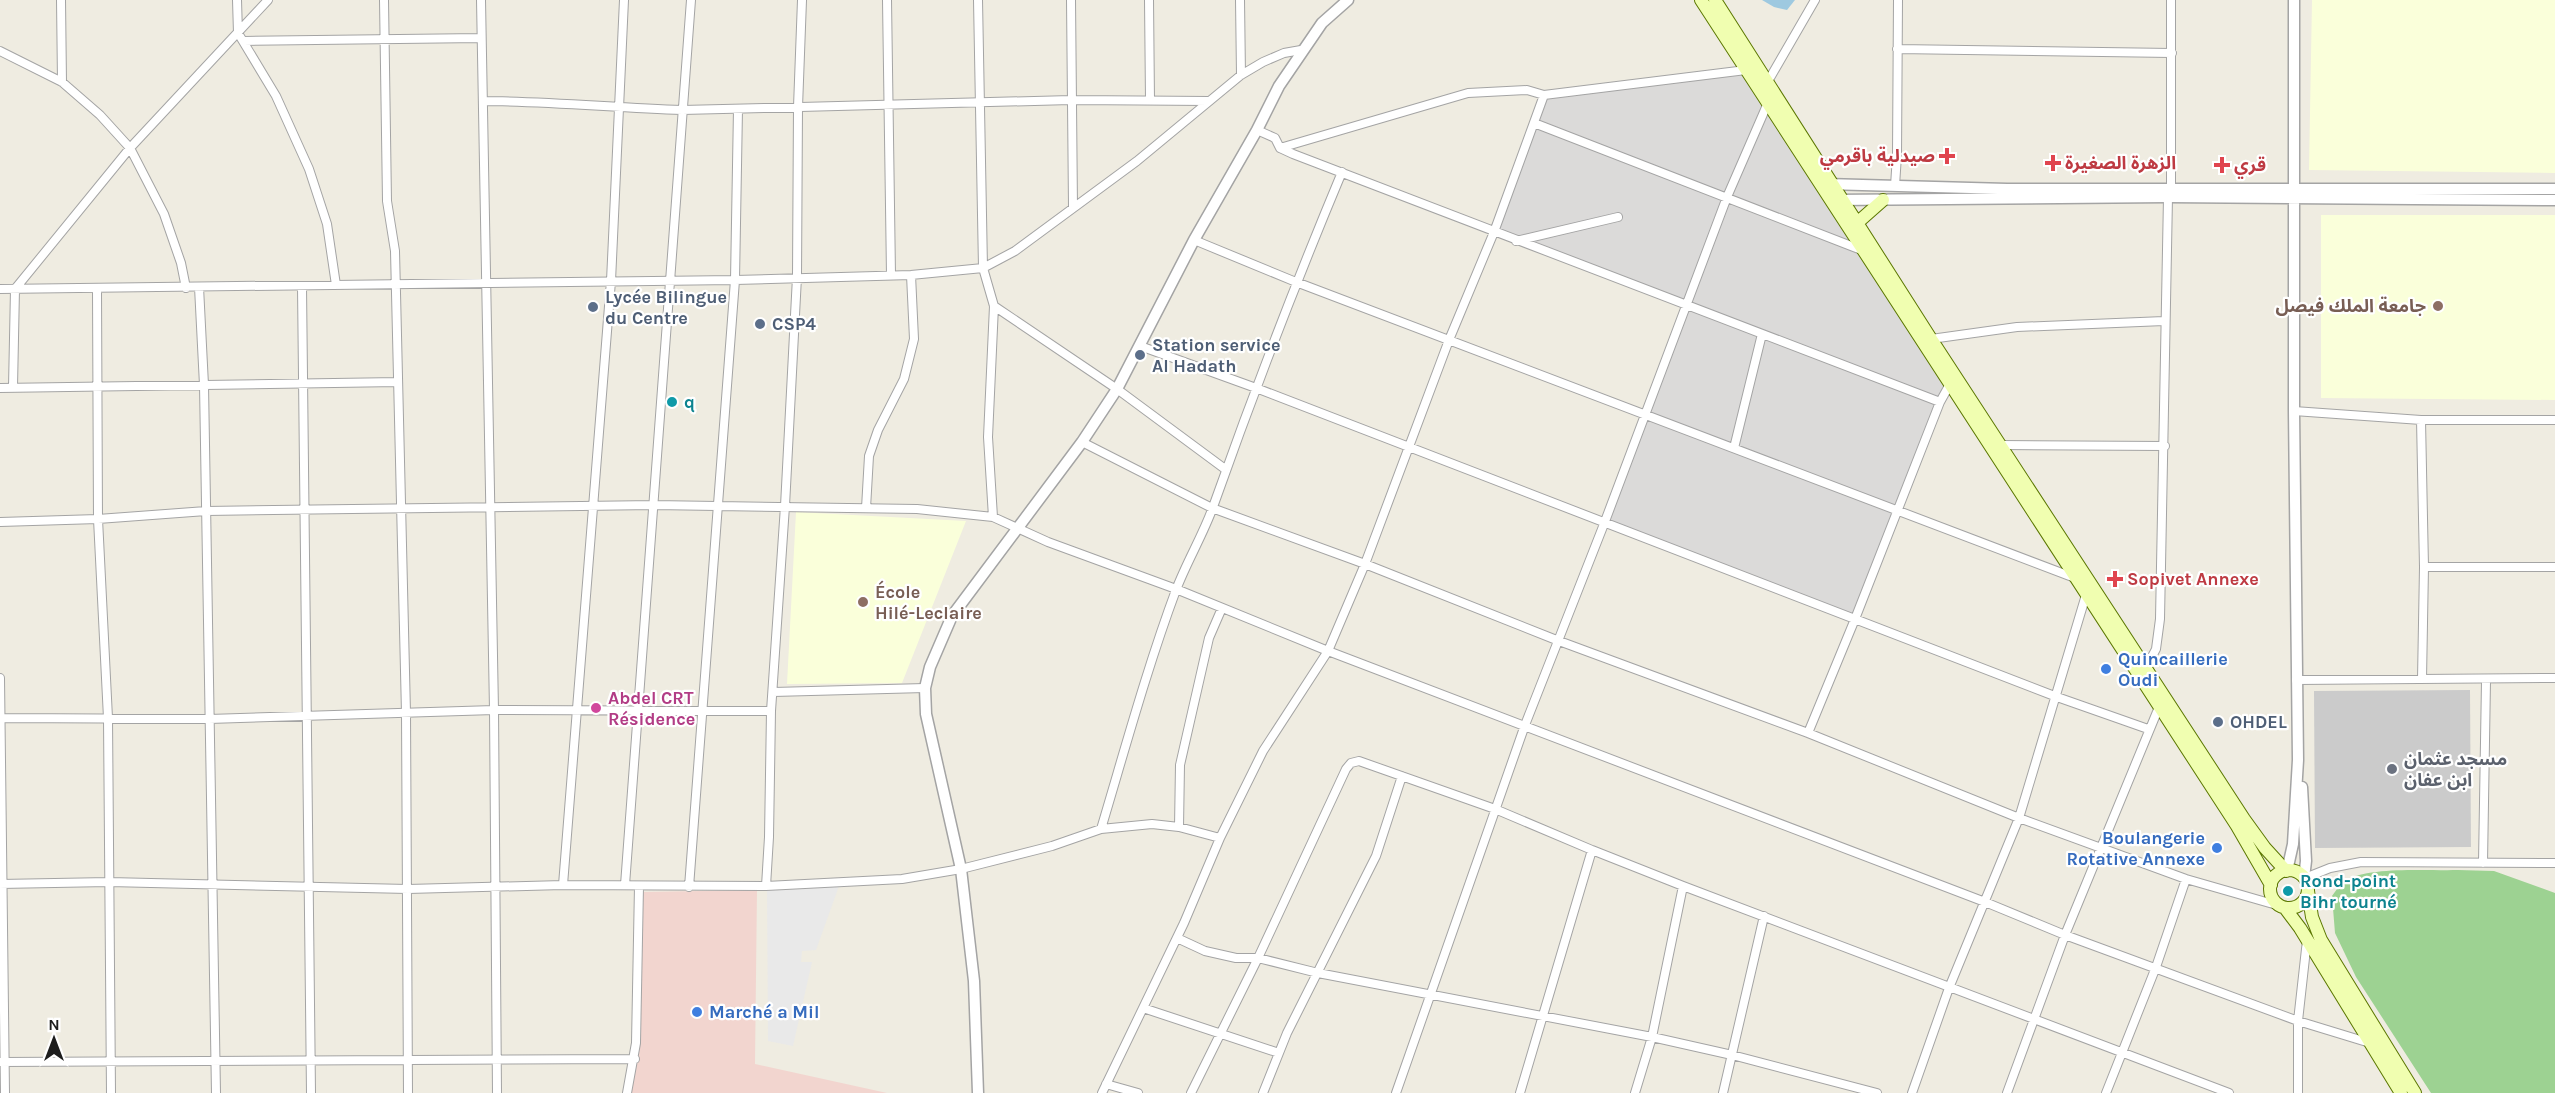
<svg xmlns="http://www.w3.org/2000/svg" width="2555" height="1093" font-family="Karla,'Noto Sans Arabic',sans-serif">
<style>
.residential{fill:#dbdad9}
.commercial{fill:#f2d5cf}
.education{fill:#faffda}
.religious{fill:#cbcbcb}
.forest{fill:#9dd292}
.parking{fill:#e9e9e9}
.water{fill:#9ec9e0}
.lines{fill:none;stroke-linecap:round;stroke-linejoin:round}
.minor-casing{stroke:#a4a4a4;stroke-width:10}
.tertiary-casing{stroke:#a4a4a4;stroke-width:13}
.secondary-casing{stroke:#5b7700;stroke-width:14}
.minor{stroke:#fff;stroke-width:8}
.tertiary{stroke:#fff;stroke-width:10}
.secondary{stroke:#f0feb0;stroke-width:12}
.health-dot{fill:#e0444e;stroke:#fff;stroke-width:2}
.education-dot{fill:#8d6e63;stroke:#fff;stroke-width:2}
.service-dot{fill:#5c6f8a;stroke:#fff;stroke-width:2}
.culture-dot{fill:#0f9aa8;stroke:#fff;stroke-width:2}
.shop-dot{fill:#3f7fe0;stroke:#fff;stroke-width:2}
.hotel-dot{fill:#d1479c;stroke:#fff;stroke-width:2}
.worship-dot{fill:#6b7280;stroke:#fff;stroke-width:2}
.labels{text-anchor:middle;dominant-baseline:central;stroke-width:4.5;stroke-linejoin:round;paint-order:stroke}
.health-label{font-size:18px;font-weight:bold;fill:#be3a42;stroke:#fff;text-anchor:start}
.service-label{font-size:18px;font-weight:bold;fill:#4e5e75;stroke:#fff;text-anchor:start}
.education-label{font-size:18px;font-weight:bold;fill:#785e54;stroke:#fff;text-anchor:end}
.culture-label{font-size:18px;font-weight:bold;fill:#0d838f;stroke:#fff;text-anchor:start}
.shop-label{font-size:18px;font-weight:bold;fill:#366cbe;stroke:#fff;text-anchor:start}
.hotel-label{font-size:18px;font-weight:bold;fill:#b23c85;stroke:#fff;text-anchor:start}
.worship-label{font-size:18px;font-weight:bold;fill:#5b616d;stroke:#fff;text-anchor:start}
</style>
<rect width="100%" height="100%" fill="#efece1"/>
<path class="residential" d="M1746,70L1950,384L1855,619L1604,524L1686,305L1494,232L1544,95Z"/>
<path class="commercial" d="M757,890L755,1064L887,1093H629L639,1046L641,892Z"/>
<path class="education" d="M2312,0H2555V173L2309,170Z
M2321,215H2555V400L2321,398Z
M796,512L966,521L902,683L787,684Z"/>
<path class="religious" d="M2470,690L2471,847L2315,848L2314,691Z"/>
<path class="forest" d="M2458,870L2494,871L2555,893V1093H2431L2356,977L2335,933L2332,896C2336,891 2339,885 2344,881C2368,866 2428,871 2458,870Z"/>
<path class="parking" d="M839,886L816,950L802,951L801,962H812L793,1046L768,1041L767,888Z"/>
<path class="water" d="M1762,0H1795L1787,10L1774,7Z"/>
<g class="lines">
<defs>
<path id="minor" d="M61,0L62,82
M237,0L238,33L276,96L309,169L327,224L336,285
M384,0L387,201L395,251L406,713L408,1093
M481,0L494,710L497,1093
M887,0L891,275
M978,0L983,268L994,306L988,437L993,517
M1071,0L1073,207
M1149,0L1150,100
M1240,0L1241,75
M244,41L481,38
M1897,49L2172,53
M0,51L62,82L100,115L130,148L164,214L181,263L186,288
M1767,83L1815,0
M483,101C549,101 616,108 682,110L1071,100L1209,101
M1534,123L1864,251
M1257,130L1275,138L1280,148L1293,154L1940,402
M1280,148L1468,93L1527,90L1544,95L1746,70
M1895,186L1897,155L1898,0
M2171,189V0
M1194,240L1296,282L2075,578
M1516,241L1618,217
M199,287L204,385L216,1093
M302,287L311,1093
M0,289L735,280L911,275L983,268L1015,251L1137,161L1241,75L1263,62L1284,53L1301,50
M97,290L98,519L108,718L111,1093
M994,306L1117,389L1225,469
M1931,339L2017,327L2164,321
M1140,346L1256,388L2057,697L2148,729
M13,387L15,289L130,148L268,0
M0,388L398,382
M2294,411L2421,420H2555
M2421,420L2424,567L2422,679
M1082,442L1212,508L1365,564L1559,641L1808,733L2019,818L2186,879L2280,906
M2001,445L2165,446
M1734,448L1762,334
M866,508L869,456L878,430L904,379L914,339L911,275
M0,522L98,519L206,511L654,505L917,509L993,517L1048,542L1176,589L1328,651L1985,902L2065,935L2298,1021L2370,1043
M2424,567H2555
M2146,668L2156,649L2160,619L2168,197
M0,678L5,1093
M2296,680L2555,678
M773,692L925,688
M0,718L209,719L494,710L771,711
M1808,733L1855,619L1940,402L1950,384
M1179,827L1180,765L1209,638L1222,608
M1101,829C1125,749 1147,668 1176,590C1187,561 1203,535 1213,507C1253,394 1296,282 1342,172
M2483,863L2486,681
M2305,878L2330,868L2361,862L2555,863
M0,884L109,882L408,889L563,885L766,886L902,879L961,869L1052,846L1101,829L1152,824L1179,827L1220,838
M563,885L611,281L624,0
M625,885L691,0
M766,886L769,837L771,711L785,506L797,277L798,107L802,0
M689,887L735,280L738,109
M1177,938L1205,951L1236,958H1258L1318,973L1652,1037L1732,1055L1877,1093
M1143,1008L1279,1053
M0,1062L635,1059
M1106,1084L1138,1093
M627,1093L636,1043L639,886
M1102,1093L1184,923L1220,838L1263,751L1328,651L1365,564L1449,340L1494,232L1544,95
M1191,1093L1258,958L1346,769L1351,763L1359,761L1495,809L1592,850L1683,886L2229,1093
M1263,1093L1287,1033L1376,856L1402,776
M1396,1093L1525,725L1604,524L1727,197L1767,105
M1520,1093L1592,850
M1635,1093L1652,1037L1683,886
M1723,1093L1764,916
M1912,1093L1949,988L2019,818L2086,595
M2007,1093L2065,935L2159,707
M2106,1093L2156,967L2186,879
M2298,1093V1021L2307,940"/>
<path id="tertiary" d="M1826,184L2007,189H2555
M1834,200L2168,197L2555,200
M2302,787L2306,861L2304,878
M2287,871L2293,844L2298,760L2294,411V0
M978,1093L974,981L961,869L926,714L925,688L930,667L952,616L1082,442L1117,389L1194,240L1257,130L1279,86L1322,23L1348,0"/>
<path id="secondary" d="M1701,0L2237,826L2271,885
M1715,0L1931,339L2244,819L2265,848L2286,871
M1857,223L1883,200
M2270 889a19 19 0 1 1 38 0a19 19 0 1 1-38 0Z
M2308,891L2312,917L2321,940L2415,1093
M2285,908L2300,928L2401,1093"/>
</defs>
<use href="#minor" class="minor-casing"/>
<use href="#tertiary" class="tertiary-casing"/>
<use href="#secondary" class="secondary-casing"/>
<use href="#minor" class="minor"/>
<use href="#tertiary" class="tertiary"/>
<use href="#secondary" class="secondary"/>
</g>
<g class="health-dot">
<path d="M1944 147h6v6h6v6h-6v6h-6v-6h-6v-6h6z"/>
<path d="M2050 154h6v6h6v6h-6v6h-6v-6h-6v-6h6z"/>
<path d="M2219 156h6v6h6v6h-6v6h-6v-6h-6v-6h6z"/>
<path d="M2112 570h6v6h6v6h-6v6h-6v-6h-6v-6h6z"/>
</g>
<g class="education-dot">
<circle cx="2438" cy="306" r="6"/>
<circle cx="863" cy="602" r="6"/>
</g>
<g class="service-dot">
<circle cx="593" cy="307" r="6"/>
<circle cx="760" cy="324" r="6"/>
<circle cx="1140" cy="355" r="6"/>
<circle cx="2218" cy="722" r="6"/>
</g>
<g class="culture-dot">
<circle cx="672" cy="402" r="6"/>
<circle cx="2288" cy="891" r="6"/>
</g>
<g class="shop-dot">
<circle cx="2106" cy="669" r="6"/>
<circle cx="2217" cy="848" r="6"/>
<circle cx="697" cy="1012" r="6"/>
</g>
<circle class="hotel-dot" cx="596" cy="708" r="6"/>
<circle class="worship-dot" cx="2392" cy="769" r="6"/>
<g class="labels">
<g class="health-label">
<text x="1935" y="156" text-anchor="end">صيدلية باقرمي</text>
<text x="2065" y="163">الزهرة الصغيرة</text>
<text x="2234" y="165">قري</text>
<text x="2127" y="579">Sopivet Annexe</text>
</g>
<g class="service-label">
<text x="605" y="297">Lycée Bilingue<tspan x="605" dy="21">du Centre</tspan></text>
<text x="772" y="324">CSP4</text>
<text x="1152" y="345">Station service<tspan x="1152" dy="21">Al Hadath</tspan></text>
<text x="2230" y="722">OHDEL</text>
</g>
<g class="education-label">
<text x="2426" y="306">جامعة الملك فيصل</text>
<text x="875" y="592" text-anchor="start">École<tspan x="875" dy="21">Hilé-Leclaire</tspan></text>
</g>
<g class="culture-label">
<text x="684" y="402">q</text>
<text x="2300" y="881">Rond-point<tspan x="2300" dy="21">Bihr tourné</tspan></text>
</g>
<g class="shop-label">
<text x="2118" y="659">Quincaillerie<tspan x="2118" dy="21">Oudi</tspan></text>
<text x="2205" y="838" text-anchor="end">Boulangerie<tspan x="2205" dy="21">Rotative Annexe</tspan></text>
<text x="709" y="1012">Marché a Mil</text>
</g>
<g class="hotel-label">
<text x="608" y="698">Abdel CRT<tspan x="608" dy="21">Résidence</tspan></text>
</g>
<g class="worship-label">
<text x="2404" y="759">مسجد عثمان<tspan x="2404" dy="21">ابن عفان</tspan></text>
</g>
</g>
<g transform="translate(54 1039)" stroke="#ffffff" stroke-width="4.5" paint-order="stroke">
<path d="M0-4.5L10 22L0 15L-10 22Z" fill="#1d1d1d"/>
<text y="-9" font-size="16" font-weight="bold" text-anchor="middle" fill="#1d1d1d">N</text>
</g>
</svg>
